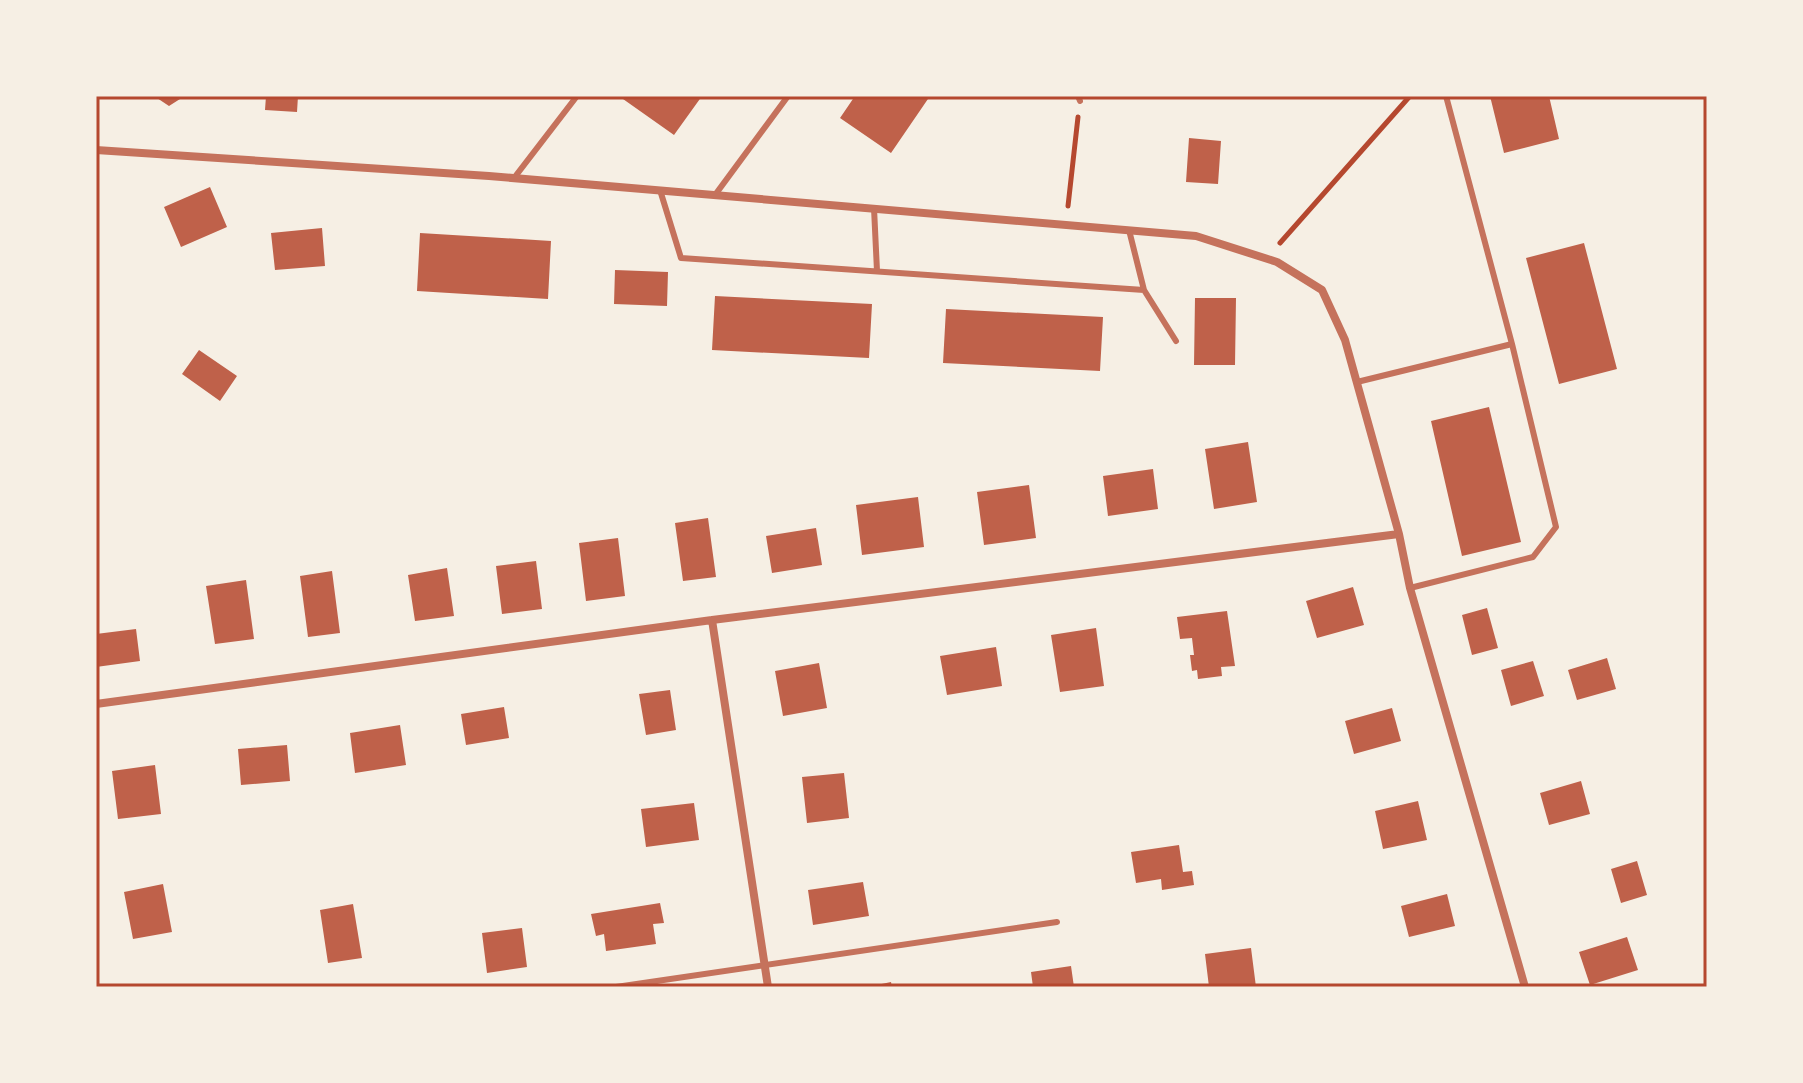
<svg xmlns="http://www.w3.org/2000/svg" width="1803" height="1083" font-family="Barlow,sans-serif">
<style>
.building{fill:#bf614a}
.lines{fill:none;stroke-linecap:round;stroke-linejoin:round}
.path{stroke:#b5482f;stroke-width:5}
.service{stroke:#c5725c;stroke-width:6}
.minor{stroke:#c5725c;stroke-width:8}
.neatline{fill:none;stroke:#b5482f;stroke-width:3}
</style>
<rect width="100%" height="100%" fill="#f6efe4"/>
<path class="building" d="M154,96H181L180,99L169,106Z
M266,96H298L297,112L265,110Z
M625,96H702L674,135L623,99Z
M855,96H930L891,153L840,118Z
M1490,96H1549L1559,139L1504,153Z
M1189,138L1221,141L1218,184L1186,182Z
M210,187L227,227L181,247L164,207Z
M322,228L325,266L275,270L271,233Z
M420,233L551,241L548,299L417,291Z
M1584,243L1617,369L1559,384L1526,258Z
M615,270L668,272L667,306L614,304Z
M715,296L872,304L869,358L712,350Z
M1195,298H1236L1235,365H1194Z
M946,309L1103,317L1100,371L943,363Z
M199,350L237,376L220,401L182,374Z
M1489,407L1521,542L1462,556L1431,421Z
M1248,442L1257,502L1214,509L1205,449Z
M1153,469L1158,509L1108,516L1103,476Z
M1029,485L1036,538L984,545L977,492Z
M918,497L924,547L862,555L856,505Z
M708,518L716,577L683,581L675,523Z
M816,528L822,565L772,573L766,536Z
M618,538L625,596L586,601L579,543Z
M536,561L542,609L502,614L496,566Z
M447,568L454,616L415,621L408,575Z
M332,571L340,633L308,637L300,576Z
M246,580L254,639L215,644L206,586Z
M1353,587L1364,625L1317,638L1306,601Z
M1487,608L1498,648L1472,655L1462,615Z
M1227,611L1235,666L1221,667L1222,676L1198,679L1197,670L1192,671L1190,655H1194L1192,638L1180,639L1177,617Z
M1096,628L1104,686L1060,692L1051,635Z
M136,629L140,661L96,667V634Z
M996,647L1002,686L947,695L940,656Z
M1607,658L1616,689L1577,700L1568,670Z
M1533,661L1544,696L1511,706L1501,670Z
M819,663L827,708L783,716L775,671Z
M670,690L676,730L646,735L639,694Z
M504,707L509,738L466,745L461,714Z
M1392,708L1401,741L1354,754L1345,721Z
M400,725L406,765L355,773L350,733Z
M287,745L290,781L241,785L238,749Z
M155,765L161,814L118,819L112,771Z
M844,773L849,818L807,823L802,777Z
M1581,781L1590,814L1549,825L1540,793Z
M1418,801L1427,840L1383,849L1375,811Z
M694,803L699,840L646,847L641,809Z
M1179,845L1183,872L1192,871L1194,885L1162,890L1161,879L1136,883L1131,852Z
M1637,861L1647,895L1621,903L1611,869Z
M863,882L869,916L813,925L808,890Z
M163,884L172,932L133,939L124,892Z
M1447,894L1455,926L1409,937L1401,906Z
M660,903L664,923L653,924L656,944L606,951L604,934L596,936L591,914Z
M353,904L362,958L328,963L320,910Z
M522,928L527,967L487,973L482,933Z
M1627,937L1638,970L1590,985L1579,952Z
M1251,948L1256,987H1209L1205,954Z
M1071,966L1074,987H1033L1031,972Z
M891,982L892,987H873L872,986Z"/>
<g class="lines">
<path class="path" d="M1068,206L1078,117
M1280,243L1410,96"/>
<path class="service" d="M1078,96L1080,101
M514,178L577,96
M660,190L681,258L1144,290
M715,195L788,96
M874,208L877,271
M1129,230L1144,290L1176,341
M1357,382L1512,344
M1410,588L1533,557L1556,527L1512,344L1446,96
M616,987L1057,922"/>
<path class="minor" d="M96,150L489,176L1196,236L1277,262L1322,290L1345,340L1399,534L1410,588L1525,987
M712,620L768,987
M96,704L712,620L1399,534"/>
</g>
<rect width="1803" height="1083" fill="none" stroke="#f6efe4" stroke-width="196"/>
<rect x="98" y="98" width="1607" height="887" class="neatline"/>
</svg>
